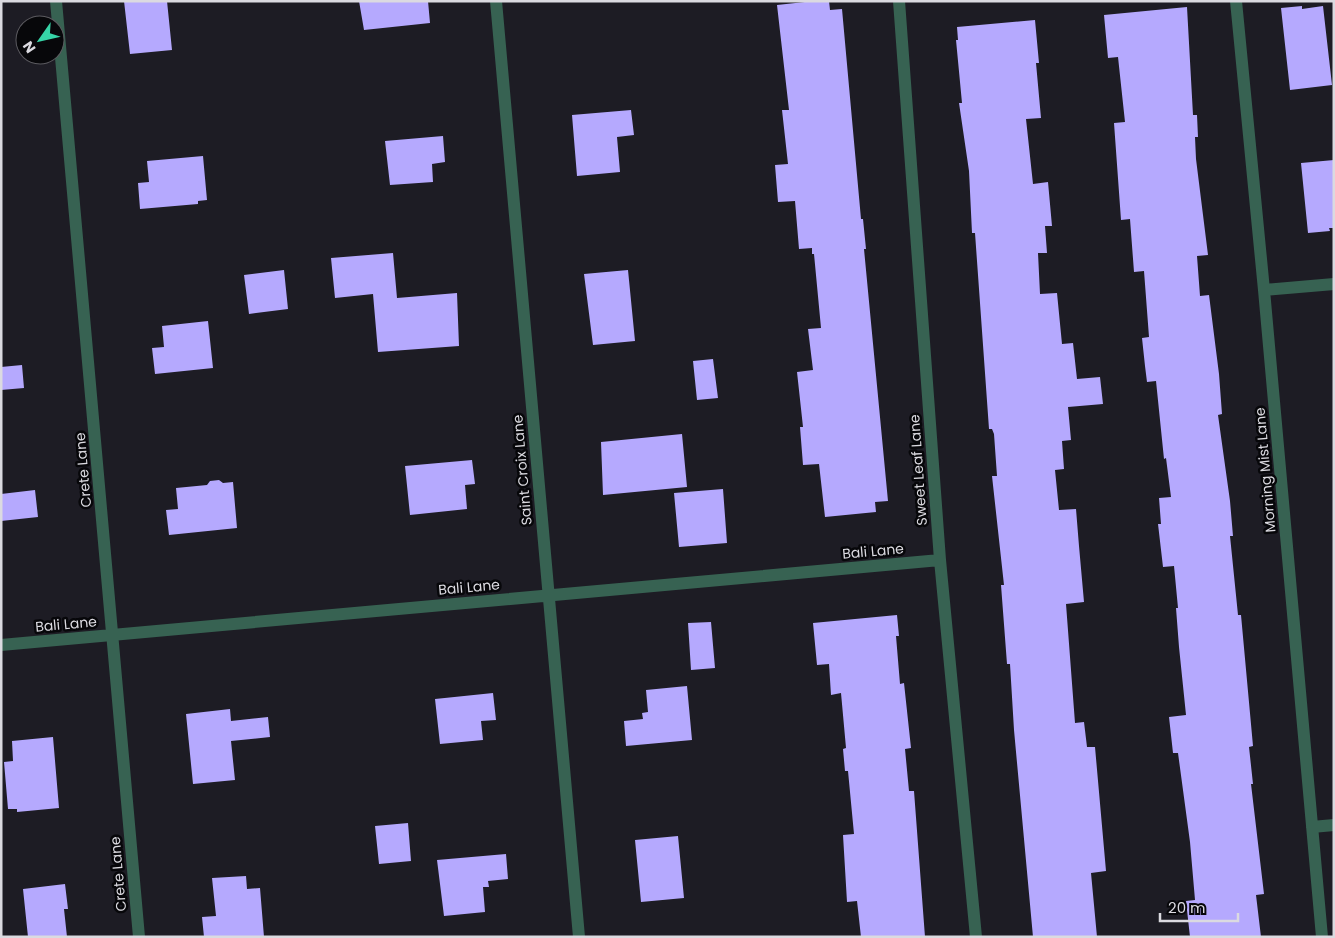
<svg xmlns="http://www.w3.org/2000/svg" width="1335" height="938" font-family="Poppins,sans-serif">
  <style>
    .building { fill: #b5a9fe }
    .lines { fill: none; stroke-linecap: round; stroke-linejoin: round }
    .street { stroke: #376252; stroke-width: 12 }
    .labels { text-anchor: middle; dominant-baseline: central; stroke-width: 5; stroke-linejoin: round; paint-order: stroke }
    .street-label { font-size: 14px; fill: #dbdae0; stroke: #07070a }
  </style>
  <rect width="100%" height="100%" fill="#1d1c24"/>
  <!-- building -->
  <path class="building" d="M 124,1 L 167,1 L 172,50 L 130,54 Z
    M 359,1 L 428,1 L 430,23 L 364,30 Z
    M 814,1 L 829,1 L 830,10 L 842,9 L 861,219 L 863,219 L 866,249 L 864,249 L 888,501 L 875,502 L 876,512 L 825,517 L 819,464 L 803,465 L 800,427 L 803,427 L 797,372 L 813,370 L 808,329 L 821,328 L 814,254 L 812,254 L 812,248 L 799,249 L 795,201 L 778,202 L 775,165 L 788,164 L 782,110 L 789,110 L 777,5 Z
    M 1302,6 L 1302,9 L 1323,6 L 1332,85 L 1290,90 L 1281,8 Z
    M 1187,7 L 1193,115 L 1197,115 L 1198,137 L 1195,137 L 1196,159 L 1208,255 L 1197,256 L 1200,296 L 1209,295 L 1219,374 L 1222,414 L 1218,415 L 1230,501 L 1233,536 L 1230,536 L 1238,615 L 1241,615 L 1253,746 L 1249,747 L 1253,784 L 1251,784 L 1264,894 L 1256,895 L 1261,937 L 1190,937 L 1186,901 L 1195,900 L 1190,842 L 1178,753 L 1173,753 L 1169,717 L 1186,715 L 1179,647 L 1176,608 L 1178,608 L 1174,566 L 1163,567 L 1158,524 L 1161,524 L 1159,498 L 1171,497 L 1166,458 L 1164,459 L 1156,381 L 1147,382 L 1145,366 L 1142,338 L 1149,337 L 1144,271 L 1134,272 L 1130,219 L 1121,220 L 1114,123 L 1125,122 L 1118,57 L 1108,58 L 1104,15 Z
    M 1035,20 L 1039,63 L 1036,63 L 1041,118 L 1026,119 L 1033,184 L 1048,182 L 1052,226 L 1045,226 L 1047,253 L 1038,253 L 1040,294 L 1057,293 L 1062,344 L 1073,343 L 1077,379 L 1100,377 L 1103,404 L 1068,407 L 1071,440 L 1062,441 L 1064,469 L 1055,470 L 1059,510 L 1076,509 L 1079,546 L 1084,602 L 1066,604 L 1075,723 L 1084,722 L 1087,747 L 1095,747 L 1106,871 L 1091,873 L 1097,937 L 1033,937 L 1014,730 L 1010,664 L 1007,664 L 1001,585 L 1004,585 L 992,476 L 997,476 L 994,434 L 992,429 L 989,429 L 975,233 L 972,233 L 969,171 L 959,103 L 962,103 L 956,40 L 958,40 L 957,27 Z
    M 631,110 L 634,135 L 617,137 L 620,172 L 577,176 L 572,115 Z
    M 443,136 L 445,162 L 432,164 L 433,182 L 390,185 L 385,141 Z
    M 203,156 L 207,200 L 198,201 L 198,204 L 140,209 L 138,183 L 149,182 L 147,161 Z
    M 1334,160 L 1334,228 L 1329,228 L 1330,231 L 1308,233 L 1301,163 Z
    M 393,253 L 397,298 L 457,293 L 459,346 L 378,352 L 373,294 L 335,298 L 331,258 Z
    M 284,270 L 288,309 L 249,314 L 244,275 Z
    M 628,270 L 635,341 L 593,345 L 584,274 Z
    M 208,321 L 213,368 L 155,374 L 152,348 L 164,347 L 162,326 Z
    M 713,359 L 718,398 L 697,400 L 693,361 Z
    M 22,365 L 24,388 L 1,390 L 1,367 Z
    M 682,434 L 687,487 L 603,495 L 601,442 Z
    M 472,460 L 475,484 L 465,485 L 467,509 L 410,515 L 405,466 Z
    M 219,480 L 223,483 L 233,482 L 237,528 L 169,535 L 166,510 L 178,509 L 176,488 L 207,485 L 210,481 Z
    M 723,489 L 727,543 L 679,547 L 674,493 Z
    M 35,490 L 38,517 L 1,521 L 1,494 Z
    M 897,615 L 899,636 L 896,636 L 900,684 L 904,683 L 911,748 L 905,749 L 909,791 L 914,791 L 925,937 L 861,937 L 857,901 L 847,902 L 843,835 L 854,834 L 848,771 L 845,771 L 843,749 L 846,748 L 841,693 L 831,695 L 829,664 L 817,665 L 813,623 Z
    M 711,622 L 715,668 L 691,670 L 688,623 Z
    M 687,686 L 692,740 L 626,746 L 624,721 L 643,719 L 642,713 L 648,712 L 646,690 Z
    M 493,693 L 496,720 L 481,721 L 483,740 L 440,744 L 435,699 Z
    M 230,709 L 231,721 L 268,717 L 270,737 L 231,741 L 235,780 L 193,784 L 186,714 Z
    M 53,737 L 59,808 L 17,812 L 17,809 L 8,809 L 4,762 L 13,761 L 12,741 Z
    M 408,823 L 411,861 L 379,864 L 375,826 Z
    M 678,836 L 684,898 L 641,902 L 635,840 Z
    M 506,854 L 508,879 L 488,881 L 489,887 L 483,887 L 485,912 L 444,916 L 437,860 Z
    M 246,876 L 247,889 L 260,888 L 264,937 L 204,937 L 202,917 L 216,916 L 212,878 Z
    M 65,884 L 68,909 L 64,909 L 67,937 L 28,937 L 23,889 Z"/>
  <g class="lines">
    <!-- street -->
    <path class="street" d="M 56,1 L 139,937
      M 496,1 L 579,937
      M 899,1 L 940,560 L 976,937
      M 1236,1 L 1264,290 L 1322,937
      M 1264,290 L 1334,284
      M 1,645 L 940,560
      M 1312,827 L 1334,825"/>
  </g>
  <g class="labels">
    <!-- street labels -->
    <g class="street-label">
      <text transform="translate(83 470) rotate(-95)">Crete Lane</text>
      <text transform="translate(522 470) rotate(-95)">Saint Croix Lane</text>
      <text transform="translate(918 470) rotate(-94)">Sweet Leaf Lane</text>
      <text transform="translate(1265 470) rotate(-95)">Morning Mist Lane</text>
      <text transform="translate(873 551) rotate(-5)">Bali Lane</text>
      <text transform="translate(469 587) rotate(-5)">Bali Lane</text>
      <text transform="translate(66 624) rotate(-5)">Bali Lane</text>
      <text transform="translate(118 874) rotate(-95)">Crete Lane</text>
    </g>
  </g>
  <!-- border -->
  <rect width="1335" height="938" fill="none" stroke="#dbdae0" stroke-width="5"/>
  <!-- north arrow -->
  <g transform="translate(40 40) rotate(236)"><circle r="24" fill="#07070a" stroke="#5c5b60"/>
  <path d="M0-4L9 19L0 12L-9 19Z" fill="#36d4a7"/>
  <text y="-8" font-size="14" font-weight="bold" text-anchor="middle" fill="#dbdae0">N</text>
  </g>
  <!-- scale -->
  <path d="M1160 913v8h78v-8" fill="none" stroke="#dbdae0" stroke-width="2.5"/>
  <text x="1168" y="913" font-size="15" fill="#dbdae0" stroke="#07070a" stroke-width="4" paint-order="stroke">20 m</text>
</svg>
